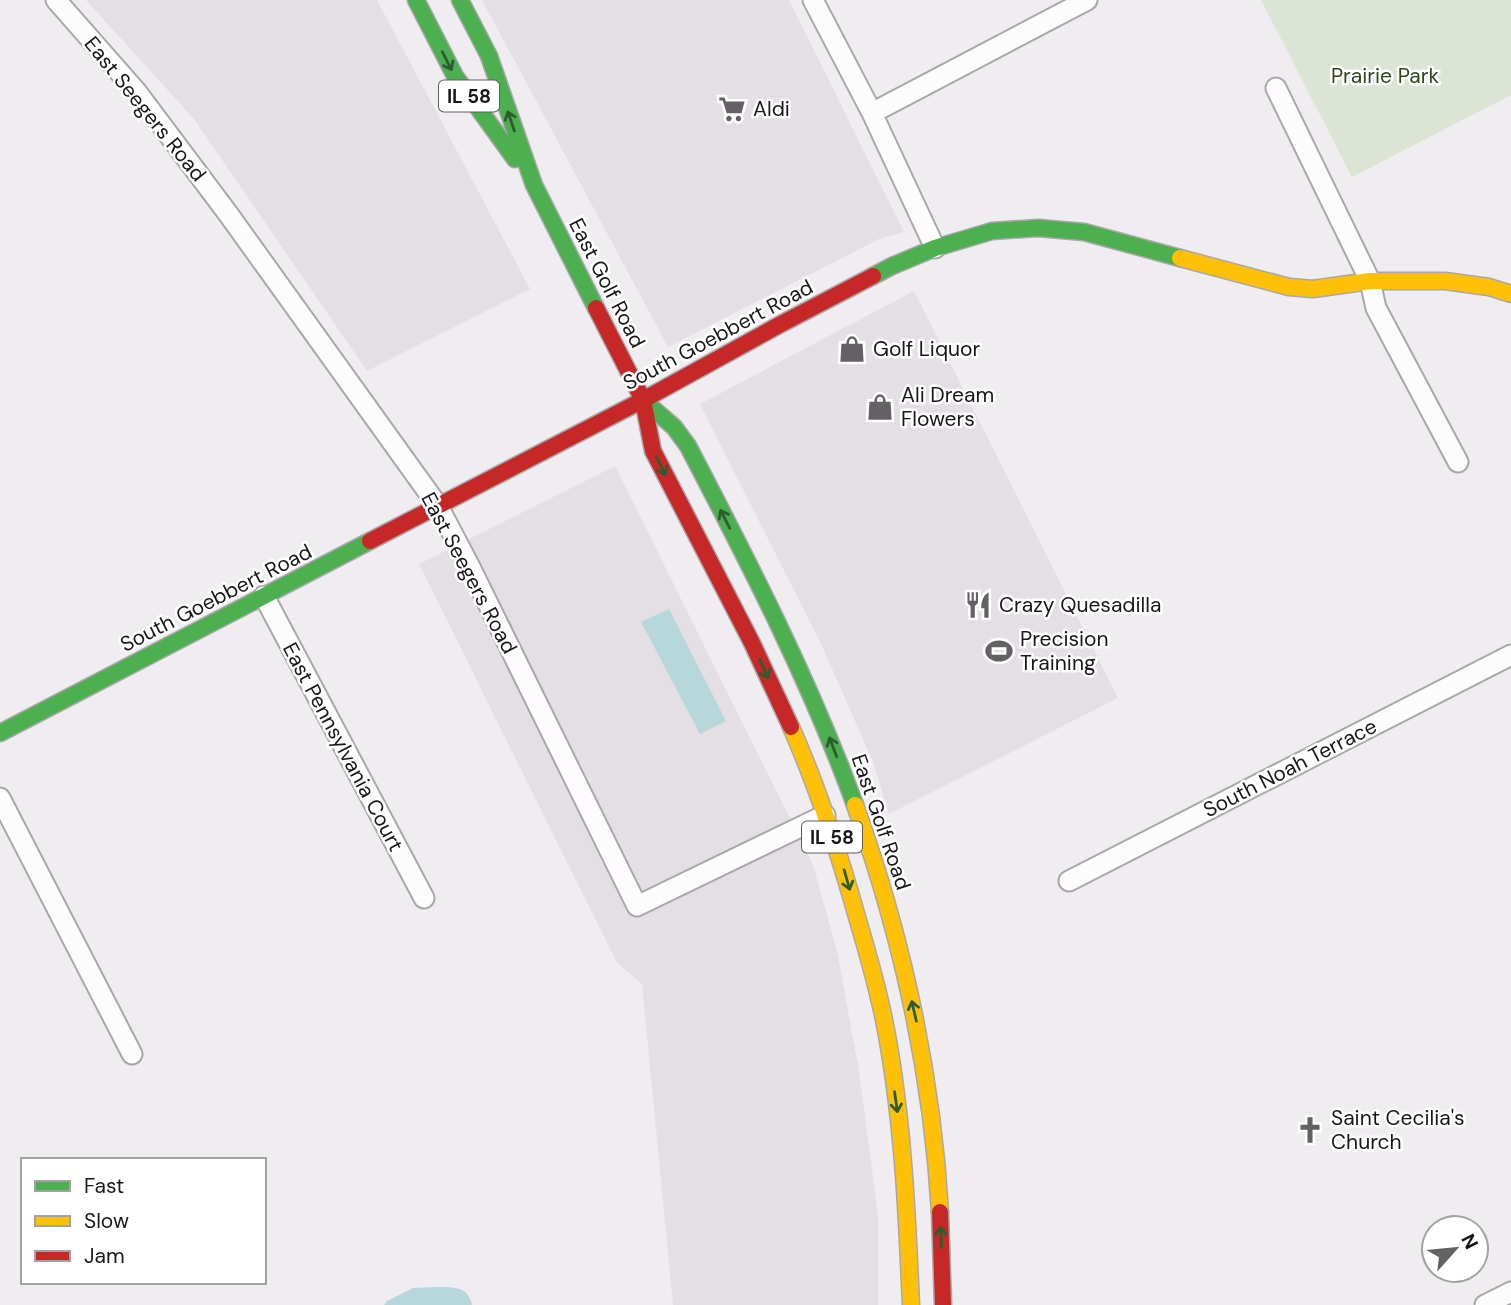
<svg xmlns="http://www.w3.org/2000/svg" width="1511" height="1305" font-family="'DM Sans',sans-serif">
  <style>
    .built { fill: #e4dee5 }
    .green { fill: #dce4d6 }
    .water { fill: #b8d7db }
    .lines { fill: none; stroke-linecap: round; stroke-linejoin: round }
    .street-casing { stroke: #a9a7aa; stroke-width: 23 }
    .fast-casing { stroke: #a9a7aa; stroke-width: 19 }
    .slow-casing { stroke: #a9a7aa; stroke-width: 19 }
    .jam-casing { stroke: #a9a7aa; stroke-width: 19 }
    .street { stroke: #fdfcfd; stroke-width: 19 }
    .fast { stroke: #4caf50; stroke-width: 16 }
    .slow { stroke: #ffc107; stroke-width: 16 }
    .jam { stroke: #c62828; stroke-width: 16 }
    .oneway { stroke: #2f5b31 }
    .labels { text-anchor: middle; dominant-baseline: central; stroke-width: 5; stroke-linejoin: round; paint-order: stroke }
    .shield { fill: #fff; stroke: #5d5c5d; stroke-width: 2 }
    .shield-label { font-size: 19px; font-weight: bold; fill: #181618 }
    .park-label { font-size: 21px; fill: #2d471a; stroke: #fff }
    .street-label { font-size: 21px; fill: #181618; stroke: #fff }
    .poi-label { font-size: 21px; fill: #181618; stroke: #fff; text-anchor: start }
  </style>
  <rect width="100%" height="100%" fill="#f0edf1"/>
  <!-- built -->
  <path class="built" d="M 86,0 L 377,0 L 530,289 L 367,371 L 194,119 Z
    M 482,0 L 789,0 L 904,232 L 879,239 L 668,347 Z
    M 914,291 L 1118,698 L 889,814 L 873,762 L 822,646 L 700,404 Z
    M 615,466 L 813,865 L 837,951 L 859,1071 L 878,1216 L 878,1305 L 673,1305 L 642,984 L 617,963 L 419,564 Z"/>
  <!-- green -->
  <path class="green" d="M 1261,0 L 1511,0 L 1511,95 L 1352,177 Z"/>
  <!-- water -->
  <path class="water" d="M 669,609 L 726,721 L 700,734 L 641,622 Z
    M 413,1288 C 426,1288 451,1285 462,1290 C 468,1293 471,1299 472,1305 L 384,1305 L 387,1301 Z"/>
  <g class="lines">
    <defs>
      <path id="street" d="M 56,0 L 136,91 L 229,215 L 438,506 L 470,567 L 637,906 L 825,815
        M 813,0 L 872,113 L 935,248
        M 1276,88 L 1370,281 L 1376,308 L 1458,462
        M 872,113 L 1087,0
        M 264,596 L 424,898
        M 0,798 L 132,1054
        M 1069,881 L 1511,655
        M 1485,1305 L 1511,1292"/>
      <path id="fast" d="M 416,0 L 455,76 L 515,159
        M 460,0 L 489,56 L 534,185 L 596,308
        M 873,276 L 892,266 L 935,248 L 992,231 L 1038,228 L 1084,232 L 1180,258
        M 643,400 L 674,427 L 688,446 C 749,563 810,681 855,805
        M 0,733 L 370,541"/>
      <path id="slow" d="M 1180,258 L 1289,287 L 1313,289 L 1370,281 L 1445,281 L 1489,287 L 1511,294
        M 791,727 C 818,788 839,853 857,917 C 868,954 879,992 886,1030 C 903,1121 907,1213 911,1305
        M 855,805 C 902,937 932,1073 940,1212"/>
      <path id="jam" d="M 596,308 L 643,400 L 653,451 L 752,643 L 791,727
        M 370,541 L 643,400 L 781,324 L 873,276
        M 940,1212 L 943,1305"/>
    </defs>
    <!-- street casing -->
    <use href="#street" class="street-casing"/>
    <!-- fast casing -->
    <use href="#fast" class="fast-casing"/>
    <!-- slow casing -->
    <use href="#slow" class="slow-casing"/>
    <!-- jam casing -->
    <use href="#jam" class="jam-casing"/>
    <!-- street -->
    <use href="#street" class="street"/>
    <!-- fast -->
    <use href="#fast" class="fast"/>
    <!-- slow -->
    <use href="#slow" class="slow"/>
    <!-- jam -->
    <use href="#jam" class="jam"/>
  </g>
  <!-- one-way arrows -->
  <defs><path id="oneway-shaft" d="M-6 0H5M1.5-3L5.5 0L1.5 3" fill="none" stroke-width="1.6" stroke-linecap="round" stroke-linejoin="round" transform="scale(1.75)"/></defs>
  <g class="oneway">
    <use href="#oneway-shaft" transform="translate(447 61) rotate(63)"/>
    <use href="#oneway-shaft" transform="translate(511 121) rotate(-109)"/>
    <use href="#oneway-shaft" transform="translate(661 466) rotate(63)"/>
    <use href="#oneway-shaft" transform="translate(725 519) rotate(-117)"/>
    <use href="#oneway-shaft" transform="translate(764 669) rotate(66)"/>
    <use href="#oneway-shaft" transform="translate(833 747) rotate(-111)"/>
    <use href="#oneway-shaft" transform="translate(847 880) rotate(74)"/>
    <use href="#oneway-shaft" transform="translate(914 1011) rotate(-103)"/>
    <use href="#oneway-shaft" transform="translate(896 1102) rotate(82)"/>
    <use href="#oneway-shaft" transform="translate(941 1237) rotate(-92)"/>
  </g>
  <!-- icons -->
  <defs>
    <symbol id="supermarket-bare" viewBox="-9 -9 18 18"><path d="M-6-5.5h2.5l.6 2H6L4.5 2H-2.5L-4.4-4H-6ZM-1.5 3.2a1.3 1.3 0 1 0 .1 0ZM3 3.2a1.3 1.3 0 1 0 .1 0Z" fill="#646164" stroke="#fff" stroke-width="2.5" paint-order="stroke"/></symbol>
    <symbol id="shop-bare" viewBox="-9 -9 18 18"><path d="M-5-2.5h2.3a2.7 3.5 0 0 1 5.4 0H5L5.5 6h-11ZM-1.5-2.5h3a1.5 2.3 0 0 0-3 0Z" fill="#646164" stroke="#fff" stroke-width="2.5" paint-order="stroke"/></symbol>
    <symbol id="restaurant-bare" viewBox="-9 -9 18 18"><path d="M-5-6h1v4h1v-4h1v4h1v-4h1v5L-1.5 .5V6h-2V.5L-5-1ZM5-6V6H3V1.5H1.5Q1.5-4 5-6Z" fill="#646164" stroke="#fff" stroke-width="2.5" paint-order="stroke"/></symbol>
    <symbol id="stadium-bare" viewBox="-9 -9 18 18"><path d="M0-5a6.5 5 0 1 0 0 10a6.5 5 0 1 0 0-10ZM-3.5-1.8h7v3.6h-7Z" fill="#646164" stroke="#fff" stroke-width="2.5" paint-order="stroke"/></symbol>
    <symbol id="church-bare" viewBox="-9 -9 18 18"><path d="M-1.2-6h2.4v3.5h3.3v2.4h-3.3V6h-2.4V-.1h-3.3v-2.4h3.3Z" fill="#646164" stroke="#fff" stroke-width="2.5" paint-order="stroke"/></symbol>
  </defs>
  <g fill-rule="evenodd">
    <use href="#supermarket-bare" x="713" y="90" width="38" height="38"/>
    <use href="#shop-bare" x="833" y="330" width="38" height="38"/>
    <use href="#shop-bare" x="861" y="388" width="38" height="38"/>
    <use href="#restaurant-bare" x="959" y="586" width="38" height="38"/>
    <use href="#stadium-bare" x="980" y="632" width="38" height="38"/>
    <use href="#church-bare" x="1291" y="1111" width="38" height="38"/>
  </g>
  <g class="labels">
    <!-- shield labels -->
    <g class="shield">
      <rect x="439" y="80.5" width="60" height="31" rx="5"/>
      <rect x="802" y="821.5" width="60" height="31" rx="5"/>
    </g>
    <g class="shield-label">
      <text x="469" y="96">IL 58</text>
      <text x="832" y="837">IL 58</text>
    </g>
    <!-- park labels -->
    <g class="park-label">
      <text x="1385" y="76">Prairie Park</text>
    </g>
    <!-- street labels -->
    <g class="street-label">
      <text transform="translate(145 109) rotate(51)">East Seegers Road</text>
      <text transform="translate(607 283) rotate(63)">East Golf Road</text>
      <text transform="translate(718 335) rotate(-28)">South Goebbert Road</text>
      <text transform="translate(469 573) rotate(62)">East Seegers Road</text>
      <text transform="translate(216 598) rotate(-27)">South Goebbert Road</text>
      <text transform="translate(343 747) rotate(62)">East Pennsylvania Court</text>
      <text transform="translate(1290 768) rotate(-27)">South Noah Terrace</text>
      <text transform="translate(881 822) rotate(71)">East Golf Road</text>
    </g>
    <!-- poi labels -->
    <g class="poi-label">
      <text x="753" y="109">Aldi</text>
      <text x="873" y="349">Golf Liquor</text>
      <text x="901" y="395">Ali Dream<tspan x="901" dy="24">Flowers</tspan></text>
      <text x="999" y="605">Crazy Quesadilla</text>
      <text x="1020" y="639">Precision<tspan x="1020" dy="24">Training</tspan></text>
      <text x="1331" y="1118">Saint Cecilia's<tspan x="1331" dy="24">Church</tspan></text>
    </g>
  </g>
  <!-- legend -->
  <rect x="21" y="1158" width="245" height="126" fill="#ffffff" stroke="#a3a2a3" stroke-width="2"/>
  <rect x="35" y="1181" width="35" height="10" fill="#4caf50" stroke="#a3a2a3" stroke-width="2"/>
  <text x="84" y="1193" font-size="21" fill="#181618">Fast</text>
  <rect x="35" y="1216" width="35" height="10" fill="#ffc107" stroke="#a3a2a3" stroke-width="2"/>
  <text x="84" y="1228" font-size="21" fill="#181618">Slow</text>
  <rect x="35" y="1251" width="35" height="10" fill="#c62828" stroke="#a3a2a3" stroke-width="2"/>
  <text x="84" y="1263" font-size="21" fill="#181618">Jam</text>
  <!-- north arrow -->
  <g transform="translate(1455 1249) rotate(63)"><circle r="33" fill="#ffffff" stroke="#a3a2a3" stroke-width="2"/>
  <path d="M0-5L12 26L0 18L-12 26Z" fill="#646164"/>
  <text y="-10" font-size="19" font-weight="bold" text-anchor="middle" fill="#181618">N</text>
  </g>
</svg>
